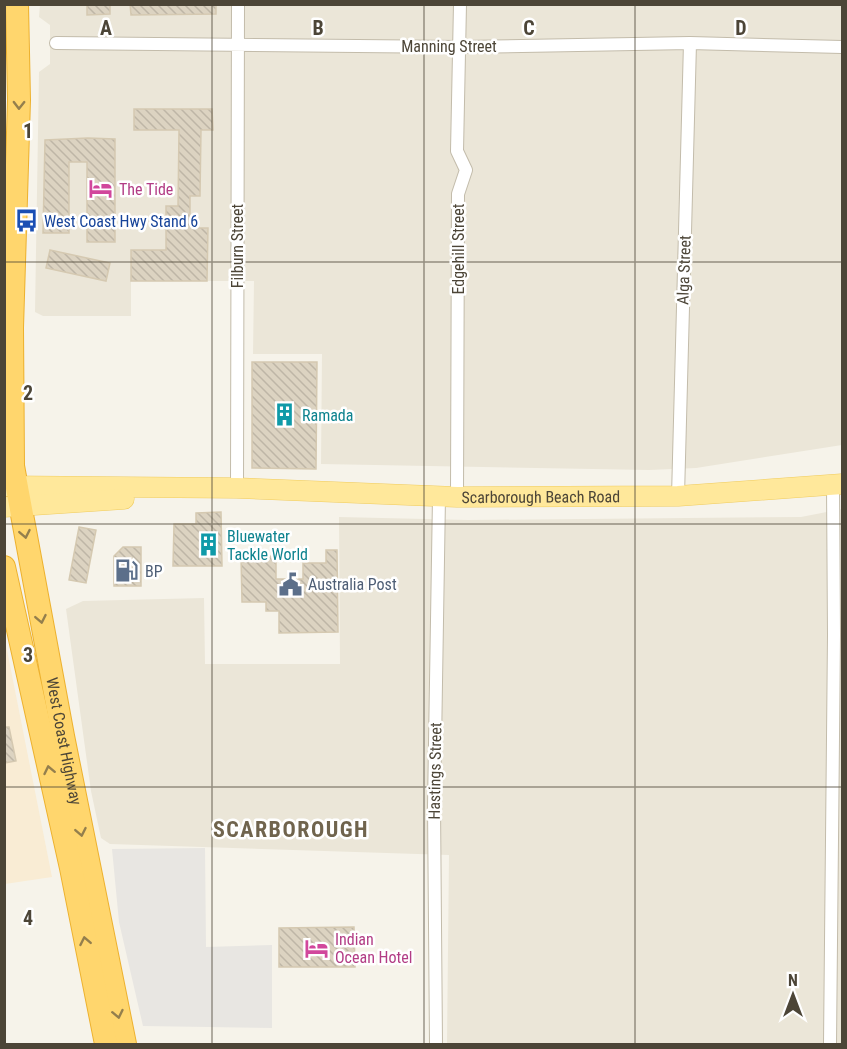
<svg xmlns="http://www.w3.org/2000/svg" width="847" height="1049" font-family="'Roboto Condensed',sans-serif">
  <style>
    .residential { fill: #ebe6d8 }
    .commercial { fill: #f9ecd4 }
    .parking { fill: #e8e6e2 }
    .building { fill: url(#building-back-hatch); stroke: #d5c9b1; stroke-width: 1.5 }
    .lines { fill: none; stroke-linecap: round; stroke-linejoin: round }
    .street-casing { stroke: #c3bcab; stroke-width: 14 }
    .primary-casing { stroke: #f0cc5f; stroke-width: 21 }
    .highway-casing { stroke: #edb12e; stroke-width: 24 }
    .street { stroke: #fff; stroke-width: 12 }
    .primary { stroke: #ffe89b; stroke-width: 20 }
    .highway { stroke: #ffd66d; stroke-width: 22 }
    .oneway { stroke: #947f4d }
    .grid { fill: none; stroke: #4c4537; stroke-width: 1.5; stroke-opacity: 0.55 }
    .labels { text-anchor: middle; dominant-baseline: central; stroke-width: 5; stroke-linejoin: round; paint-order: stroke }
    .street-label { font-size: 16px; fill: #4c4537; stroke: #fff }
    .hotel-label { font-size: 16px; fill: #b23c85; stroke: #fff; text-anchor: start }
    .transit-label { font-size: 16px; fill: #164399; stroke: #fff; text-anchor: start }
    .culture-label { font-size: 16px; fill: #0d838f; stroke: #fff; text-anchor: start }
    .service-label { font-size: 16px; fill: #4e5e75; stroke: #fff; text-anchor: start }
    .district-label { font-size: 22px; font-weight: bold; letter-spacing: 1.5px; fill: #70644d; stroke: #fff }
    .grid-label { font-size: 20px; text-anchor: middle; font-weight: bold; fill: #4c4537; stroke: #fff; stroke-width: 5; stroke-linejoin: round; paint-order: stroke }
  </style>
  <defs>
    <pattern id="building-back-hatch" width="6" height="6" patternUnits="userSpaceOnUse" patternTransform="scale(1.5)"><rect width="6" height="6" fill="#dcd3c1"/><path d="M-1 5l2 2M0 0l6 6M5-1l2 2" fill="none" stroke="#beb6a6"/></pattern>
  </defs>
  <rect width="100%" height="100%" fill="#f6f3ea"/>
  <!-- residential -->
  <path class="residential" d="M 40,5 L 842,5 L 842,445 L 696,468 L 649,470 L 321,464 L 322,354 L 253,354 L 254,281 L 131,281 L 131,316 L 43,316 L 35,312 L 39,72 L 50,64 L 50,25 L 39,17 Z
    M 842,509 L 842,1044 L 447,1044 L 449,855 L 110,844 L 101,838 L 91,791 L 66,609 L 83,601 L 204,598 L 205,664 L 340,664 L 339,517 L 468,520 L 801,517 Z"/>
  <!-- commercial -->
  <path class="commercial" d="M 4,635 L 52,877 L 5,884 L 4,884 Z"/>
  <!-- parking -->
  <path class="parking" d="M 205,848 L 206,947 L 272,945 L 272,1028 L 143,1026 L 119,922 L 112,849 Z"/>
  <!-- building -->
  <path class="building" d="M 87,4 L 110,4 L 110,14 L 87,15 Z
    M 130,4 L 216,4 L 216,14 L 131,15 Z
    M 134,109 L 212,109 L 213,130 L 201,130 L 200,196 L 190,196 L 190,223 L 196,223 L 196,228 L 208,228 L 207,281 L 131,281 L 131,250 L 166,250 L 166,206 L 178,206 L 179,130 L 134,130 Z
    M 88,138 L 115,139 L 115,242 L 87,242 L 87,162 L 69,162 L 69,233 L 43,233 L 45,140 Z
    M 50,250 L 110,263 L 106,281 L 46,268 Z
    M 252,362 L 317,362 L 316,469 L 252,468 Z
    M 221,512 L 222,566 L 173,566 L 174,524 L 196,524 L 196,513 Z
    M 79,527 L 96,530 L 86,583 L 69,580 Z
    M 123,547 L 141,547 L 141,586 L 114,586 L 114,556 Z
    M 326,550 L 337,550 L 338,632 L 279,633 L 279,611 L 266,611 L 266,602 L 242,602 L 241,557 L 276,556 L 276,579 L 303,579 L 303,563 L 326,563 Z
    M 4,727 L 9,727 L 16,761 L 4,763 Z
    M 354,927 L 355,967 L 279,967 L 279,928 Z"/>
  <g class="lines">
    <defs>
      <path id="street" d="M 56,43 L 460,47 L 690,43 L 842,47
        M 237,488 L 238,4
        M 678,496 L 690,43
        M 457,497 L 458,194 L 466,170 L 457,151 L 460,4
        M 436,1044 L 434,806 L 439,497
        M 830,1044 L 834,635 L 833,485"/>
      <g id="primary">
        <path id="s1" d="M 4,486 L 237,488 L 457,497 L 678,496 L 842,484"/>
        <path d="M 4,507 L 124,499"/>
      </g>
      <g id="highway">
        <path id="s2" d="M 17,4 L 19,100 L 12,328 L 13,466 L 63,736 L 125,1044"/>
        <path d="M 4,567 L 71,868 L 106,1044"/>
      </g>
    </defs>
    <!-- street casing -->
    <use href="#street" class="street-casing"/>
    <!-- primary casing -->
    <use href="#primary" class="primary-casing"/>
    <!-- highway casing -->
    <use href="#highway" class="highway-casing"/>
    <!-- street -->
    <use href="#street" class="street"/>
    <!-- primary -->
    <use href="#primary" class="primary"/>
    <!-- highway -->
    <use href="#highway" class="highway"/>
  </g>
  <!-- one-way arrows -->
  <defs><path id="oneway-chevron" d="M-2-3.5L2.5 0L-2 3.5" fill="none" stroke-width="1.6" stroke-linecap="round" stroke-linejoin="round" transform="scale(1.5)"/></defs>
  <g class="oneway">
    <use href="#oneway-chevron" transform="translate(19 105) rotate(91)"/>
    <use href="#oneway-chevron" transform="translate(25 534) rotate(79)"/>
    <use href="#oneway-chevron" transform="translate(41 619) rotate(79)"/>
    <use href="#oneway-chevron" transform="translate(49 770) rotate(-102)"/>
    <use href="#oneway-chevron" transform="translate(81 832) rotate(79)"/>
    <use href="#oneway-chevron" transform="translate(85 941) rotate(-101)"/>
    <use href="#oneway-chevron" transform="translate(118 1014) rotate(78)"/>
  </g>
  <!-- grid -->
  <path class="grid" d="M 212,4 L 212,1044M 424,4 L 424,1044M 635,4 L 635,1044M 4,262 L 842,262M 4,524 L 842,524M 4,787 L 842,787"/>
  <!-- icons -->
  <defs>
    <symbol id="hotel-bare" viewBox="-9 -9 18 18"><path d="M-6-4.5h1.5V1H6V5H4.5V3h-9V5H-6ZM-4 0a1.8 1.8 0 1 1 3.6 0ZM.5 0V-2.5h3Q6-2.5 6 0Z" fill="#d1479c" stroke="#fff" stroke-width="2.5" paint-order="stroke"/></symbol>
    <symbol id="bus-bare" viewBox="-9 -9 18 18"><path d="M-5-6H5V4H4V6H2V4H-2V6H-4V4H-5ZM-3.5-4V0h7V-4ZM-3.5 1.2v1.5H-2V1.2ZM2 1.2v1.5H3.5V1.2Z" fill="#1a4fb4" stroke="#fff" stroke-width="2.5" paint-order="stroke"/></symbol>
    <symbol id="building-bare" viewBox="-9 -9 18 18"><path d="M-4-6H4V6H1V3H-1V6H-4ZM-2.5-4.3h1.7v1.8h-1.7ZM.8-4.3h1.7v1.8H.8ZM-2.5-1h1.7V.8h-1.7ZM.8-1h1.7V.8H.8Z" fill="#0f9aa8" stroke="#fff" stroke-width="2.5" paint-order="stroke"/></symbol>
    <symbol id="fuel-bare" viewBox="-9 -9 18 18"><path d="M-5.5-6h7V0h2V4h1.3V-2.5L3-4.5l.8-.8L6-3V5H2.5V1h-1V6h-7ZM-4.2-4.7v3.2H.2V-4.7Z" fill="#5c6f8a" stroke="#fff" stroke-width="2.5" paint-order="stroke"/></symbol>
    <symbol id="civic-bare" viewBox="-9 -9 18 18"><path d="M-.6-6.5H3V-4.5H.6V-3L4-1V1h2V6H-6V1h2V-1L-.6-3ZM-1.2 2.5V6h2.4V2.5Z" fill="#5c6f8a" stroke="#fff" stroke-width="2.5" paint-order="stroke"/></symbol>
  </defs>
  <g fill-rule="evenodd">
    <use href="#hotel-bare" x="84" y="172" width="33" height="33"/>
    <use href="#bus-bare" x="10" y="204" width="33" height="33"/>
    <use href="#building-bare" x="268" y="398" width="33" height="33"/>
    <use href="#building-bare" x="192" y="528" width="33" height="33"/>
    <use href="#fuel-bare" x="110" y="554" width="33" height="33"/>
    <use href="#civic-bare" x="274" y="568" width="33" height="33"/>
    <use href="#hotel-bare" x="300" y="932" width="33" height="33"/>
  </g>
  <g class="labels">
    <!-- street labels -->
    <g class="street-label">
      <text x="449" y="46">Manning Street</text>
      <text transform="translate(237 246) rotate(-90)">Filburn Street</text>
      <text transform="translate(458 249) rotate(-90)">Edgehill Street</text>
      <text transform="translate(684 270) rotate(-88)">Alga Street</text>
      <text stroke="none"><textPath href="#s1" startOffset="537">Scarborough Beach Road</textPath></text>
      <text stroke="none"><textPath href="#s2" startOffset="742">West Coast Highway</textPath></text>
      <text transform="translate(435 771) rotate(-89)">Hastings Street</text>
    </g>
    <!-- hotel labels -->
    <g class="hotel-label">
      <text x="119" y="189">The Tide</text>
      <text x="335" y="939">Indian<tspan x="335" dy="18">Ocean Hotel</tspan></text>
    </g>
    <!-- transit labels -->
    <g class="transit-label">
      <text x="44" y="221">West Coast Hwy Stand 6</text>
    </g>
    <!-- culture labels -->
    <g class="culture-label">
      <text x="302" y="415">Ramada</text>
      <text x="227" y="536">Bluewater<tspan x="227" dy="18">Tackle World</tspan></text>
    </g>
    <!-- service labels -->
    <g class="service-label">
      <text x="145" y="571">BP</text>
      <text x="308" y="584">Australia Post</text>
    </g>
    <!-- district labels -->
    <g class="district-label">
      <text x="291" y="829">SCARBOROUGH</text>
    </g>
  </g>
  <g class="grid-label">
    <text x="106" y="35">A</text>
    <text x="318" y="35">B</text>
    <text x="529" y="35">C</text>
    <text x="741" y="35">D</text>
    <text x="28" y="138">1</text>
    <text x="28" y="400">2</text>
    <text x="28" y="662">3</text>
    <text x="28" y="925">4</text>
  </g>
  <!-- border -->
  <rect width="847" height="1049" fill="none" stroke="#4c4537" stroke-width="12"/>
  <!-- north arrow -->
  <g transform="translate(793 995)" stroke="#ffffff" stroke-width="4.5" paint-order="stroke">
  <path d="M0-4.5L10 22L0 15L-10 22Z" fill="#4c4537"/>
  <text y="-9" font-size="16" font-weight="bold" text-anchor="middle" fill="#4c4537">N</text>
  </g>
</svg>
